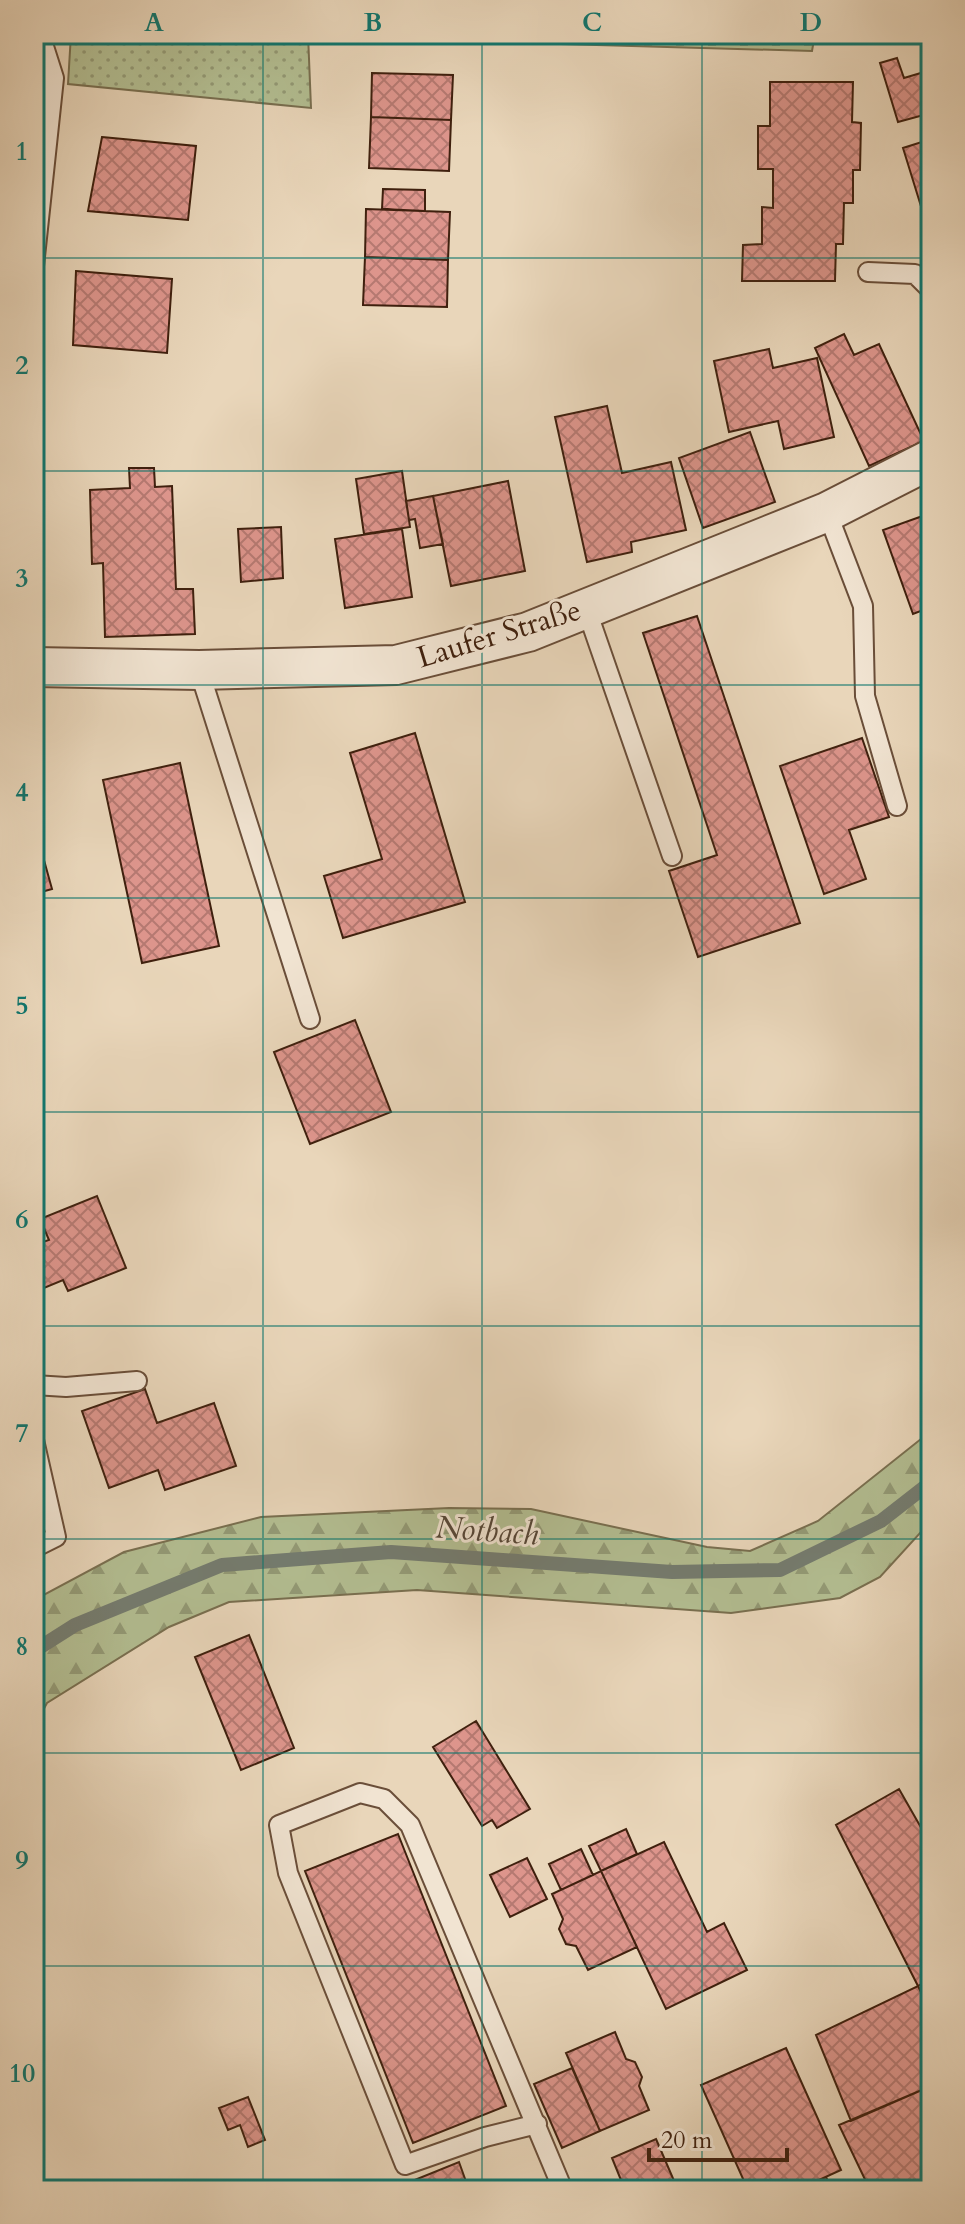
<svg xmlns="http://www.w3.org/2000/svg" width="965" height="2224" font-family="Cardo,serif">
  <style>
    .grass { fill: url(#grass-dots); stroke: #796f50; stroke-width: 2 }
    .forest { fill: url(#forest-firs); stroke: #796f50; stroke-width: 2 }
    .cemetery { fill: url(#cemetery-stones); stroke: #796f50; stroke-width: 2 }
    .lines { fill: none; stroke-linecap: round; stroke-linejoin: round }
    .stream { stroke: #747c70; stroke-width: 14 }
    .building { fill: url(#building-cross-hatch); stroke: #3f200e; stroke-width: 2 }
    .service-casing { stroke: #6a4e39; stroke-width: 22 }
    .minor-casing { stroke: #6a4e39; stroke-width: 42 }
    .service { stroke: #f1e4d2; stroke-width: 18 }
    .minor { stroke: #f1e4d2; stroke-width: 38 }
    .grid { fill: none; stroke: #0f766e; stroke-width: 2; stroke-opacity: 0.55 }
    .labels { text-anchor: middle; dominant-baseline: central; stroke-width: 6; stroke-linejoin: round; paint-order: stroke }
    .street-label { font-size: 30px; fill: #3f200e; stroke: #f1e4d2 }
    .water-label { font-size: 32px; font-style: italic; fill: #554637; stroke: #f1e4d2 }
    .neatline { fill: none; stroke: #0f766e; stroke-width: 3 }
    .grid-label { font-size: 26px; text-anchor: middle; font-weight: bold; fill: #0f766e }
  </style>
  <defs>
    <pattern id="grass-dots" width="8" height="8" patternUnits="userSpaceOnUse" patternTransform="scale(2)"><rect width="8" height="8" fill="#b3be92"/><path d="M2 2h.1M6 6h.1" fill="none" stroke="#939a76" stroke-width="1.8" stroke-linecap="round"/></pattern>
    <pattern id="forest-firs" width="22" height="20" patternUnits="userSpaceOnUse" patternTransform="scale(2)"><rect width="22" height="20" fill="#b3be92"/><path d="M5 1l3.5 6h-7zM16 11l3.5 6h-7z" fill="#939a76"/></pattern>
    <pattern id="cemetery-stones" width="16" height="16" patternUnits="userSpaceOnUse" patternTransform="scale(2)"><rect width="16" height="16" fill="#b3be92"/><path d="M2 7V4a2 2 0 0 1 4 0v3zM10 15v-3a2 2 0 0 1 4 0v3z" fill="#939a76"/></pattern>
    <pattern id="building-cross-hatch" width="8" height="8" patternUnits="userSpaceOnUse" patternTransform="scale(2)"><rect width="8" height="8" fill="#dd958c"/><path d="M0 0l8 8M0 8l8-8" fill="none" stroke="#b57971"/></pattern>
  </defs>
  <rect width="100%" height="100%" fill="#e9d6ba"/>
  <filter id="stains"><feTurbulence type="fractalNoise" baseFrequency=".0025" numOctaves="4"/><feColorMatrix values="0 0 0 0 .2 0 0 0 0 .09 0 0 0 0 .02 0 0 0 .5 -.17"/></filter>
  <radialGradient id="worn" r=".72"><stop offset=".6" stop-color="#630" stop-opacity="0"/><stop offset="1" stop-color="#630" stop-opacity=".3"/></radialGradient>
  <!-- grass -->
  <path class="grass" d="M 71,34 L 308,34 L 311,108 L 68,84 Z"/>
  <!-- forest -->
  <path class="forest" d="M 931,1431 L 931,1521 L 880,1577 L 840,1598 L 731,1613 L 417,1590 L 229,1602 L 169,1627 L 47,1703 L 34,1727 L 34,1600 L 124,1552 L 261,1517 L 449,1508 L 531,1509 L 707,1547 L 750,1551 L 818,1521 Z"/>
  <!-- cemetery -->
  <path class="cemetery" d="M 420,34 L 815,34 L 812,51 L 419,40 Z"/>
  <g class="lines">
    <!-- stream -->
    <path class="stream" d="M 34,1651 L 75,1625 L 222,1565 L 391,1552 L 672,1572 L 780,1570 L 881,1521 L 931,1482"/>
  </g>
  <!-- building -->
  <path class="building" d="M 897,58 L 904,78 L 924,72 L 931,96 L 931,113 L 898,122 L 880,63 Z
    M 372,73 L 453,75 L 451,120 L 371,117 Z
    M 770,82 L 853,82 L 852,122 L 861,123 L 860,170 L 853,170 L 853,203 L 844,203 L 843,244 L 836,244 L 835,281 L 742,281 L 743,245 L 762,244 L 762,207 L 773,208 L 773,169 L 758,169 L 758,126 L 770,126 Z
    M 371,117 L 451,120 L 449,171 L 369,168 Z
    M 102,137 L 196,146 L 188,220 L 88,211 Z
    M 931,139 L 931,228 L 928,229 L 903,148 Z
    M 383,189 L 425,190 L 425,211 L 382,209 Z
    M 366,209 L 450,212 L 448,260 L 365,257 Z
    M 365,257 L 448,260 L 447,307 L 363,305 Z
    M 76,271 L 172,279 L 167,353 L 73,345 Z
    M 844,334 L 854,355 L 879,344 L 924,441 L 869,466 L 815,348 Z
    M 769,349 L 773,368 L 817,358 L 834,437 L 784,449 L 778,421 L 729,432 L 714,361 Z
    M 607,406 L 622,473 L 671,462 L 686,530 L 631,542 L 632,552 L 587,562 L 555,417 Z
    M 750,432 L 775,502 L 703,528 L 679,458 Z
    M 129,468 L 154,468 L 155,487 L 172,486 L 176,589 L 193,589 L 195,634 L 105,637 L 103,563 L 92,564 L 90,490 L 130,488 Z
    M 402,471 L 410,527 L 364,534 L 356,479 Z
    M 508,481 L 525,571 L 451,586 L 433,496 Z
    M 433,496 L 443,544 L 420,548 L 415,519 L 409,520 L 406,501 Z
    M 931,513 L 931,607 L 913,614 L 883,530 Z
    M 281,527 L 283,578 L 241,582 L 238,529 Z
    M 402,529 L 412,597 L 345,608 L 335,539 Z
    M 697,616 L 800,923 L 698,957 L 669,871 L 717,855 L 643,633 Z
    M 415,733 L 465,902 L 343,938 L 324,876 L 382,859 L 350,753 Z
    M 862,738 L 889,817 L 849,830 L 866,879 L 824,894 L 780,766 Z
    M 180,763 L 219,946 L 142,963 L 103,780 Z
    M 34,824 L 52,889 L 34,894 Z
    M 355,1020 L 391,1112 L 310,1144 L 274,1052 Z
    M 97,1196 L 126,1268 L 68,1291 L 63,1280 L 44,1288 L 34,1263 L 34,1245 L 49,1240 L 40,1219 Z
    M 145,1389 L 157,1423 L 214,1403 L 236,1466 L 165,1490 L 158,1470 L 109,1488 L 82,1411 Z
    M 249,1635 L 294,1748 L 241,1770 L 195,1657 Z
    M 476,1721 L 530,1809 L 497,1828 L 492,1820 L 482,1826 L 433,1747 Z
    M 899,1789 L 931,1845 L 931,1978 L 918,1986 L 836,1825 Z
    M 626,1829 L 637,1854 L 601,1871 L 589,1846 Z
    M 398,1834 L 506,2106 L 413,2143 L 305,1871 Z
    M 664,1842 L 707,1932 L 724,1923 L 747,1970 L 666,2009 L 601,1871 Z
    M 581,1849 L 593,1875 L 561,1890 L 549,1864 Z
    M 527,1858 L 547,1899 L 510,1917 L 490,1875 Z
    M 601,1871 L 637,1947 L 588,1970 L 576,1946 L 566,1944 L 559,1929 L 563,1919 L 552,1894 Z
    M 931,1978 L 931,2012 L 918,1986 Z
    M 918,1986 L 931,2012 L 931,2086 L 851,2121 L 816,2035 Z
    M 615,2032 L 626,2059 L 635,2062 L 642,2077 L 639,2086 L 649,2110 L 600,2131 L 566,2053 Z
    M 786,2048 L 841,2170 L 797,2190 L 748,2190 L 701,2085 Z
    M 572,2068 L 600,2131 L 562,2148 L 534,2084 Z
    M 931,2086 L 931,2167 L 925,2170 L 928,2178 L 902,2190 L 870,2190 L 839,2125 Z
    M 248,2097 L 265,2140 L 248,2147 L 240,2125 L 228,2130 L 219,2108 Z
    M 34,2117 L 42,2140 L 34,2143 Z
    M 656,2139 L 678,2190 L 625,2190 L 612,2158 Z
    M 459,2162 L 469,2190 L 390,2190 Z
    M 826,2177 L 832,2190 L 797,2190 Z
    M 928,2178 L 931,2190 L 902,2190 Z
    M 338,2182 L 341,2190 L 317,2190 Z"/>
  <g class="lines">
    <defs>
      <path id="service" d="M 34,266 L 54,78 L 40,34
        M 868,272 L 915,274 L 931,290
        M 827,512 L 863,606 L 865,696 L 897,806
        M 586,608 L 672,856
        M 199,670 L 310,1019
        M 34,1385 L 66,1387 L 137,1381
        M 34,1440 L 56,1537 L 34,1548
        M 537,2124 L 485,2137 L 405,2165 L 288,1873 L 279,1825 L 360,1793 L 384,1799 L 410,1825 L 563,2190"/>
      <path id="minor" d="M 34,667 L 199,670 L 396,665 L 528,632 L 827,512 L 931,459"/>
    </defs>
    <!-- service casing -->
    <use href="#service" class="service-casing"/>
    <!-- minor casing -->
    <use href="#minor" class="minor-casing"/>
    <!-- service -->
    <use href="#service" class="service"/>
    <!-- minor -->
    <use href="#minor" class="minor"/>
  </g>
  <!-- grid -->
  <path class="grid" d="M 263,34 L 263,2190M 482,34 L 482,2190M 702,34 L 702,2190M 34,258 L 931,258M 34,471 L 931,471M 34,685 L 931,685M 34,898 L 931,898M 34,1112 L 931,1112M 34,1326 L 931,1326M 34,1539 L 931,1539M 34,1753 L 931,1753M 34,1966 L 931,1966"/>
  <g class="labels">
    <!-- street labels -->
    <g class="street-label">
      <text transform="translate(499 634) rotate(-17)">Laufer Straße</text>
    </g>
    <!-- water labels -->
    <g class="water-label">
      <text transform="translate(487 1531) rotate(4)">Notbach</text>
    </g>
  </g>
  <!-- margin -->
  <rect width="965" height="2224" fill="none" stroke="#e9d6ba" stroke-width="88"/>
  <!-- scale -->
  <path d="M649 2148v12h138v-12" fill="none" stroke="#3f200e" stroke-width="4"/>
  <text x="661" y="2148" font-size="24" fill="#3f200e" stroke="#f1e4d2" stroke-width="6" paint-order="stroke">20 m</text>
  <rect x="44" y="44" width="877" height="2136" class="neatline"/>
  <g class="grid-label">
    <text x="154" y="31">A</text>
    <text x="373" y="31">B</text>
    <text x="592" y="31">C</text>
    <text x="811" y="31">D</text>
    <text x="22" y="160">1</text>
    <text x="22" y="374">2</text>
    <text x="22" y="587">3</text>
    <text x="22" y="801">4</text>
    <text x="22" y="1014">5</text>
    <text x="22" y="1228">6</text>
    <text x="22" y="1442">7</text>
    <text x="22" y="1655">8</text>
    <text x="22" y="1869">9</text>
    <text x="22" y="2082">10</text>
  </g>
  <rect width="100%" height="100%" filter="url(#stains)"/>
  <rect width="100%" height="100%" fill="url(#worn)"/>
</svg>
